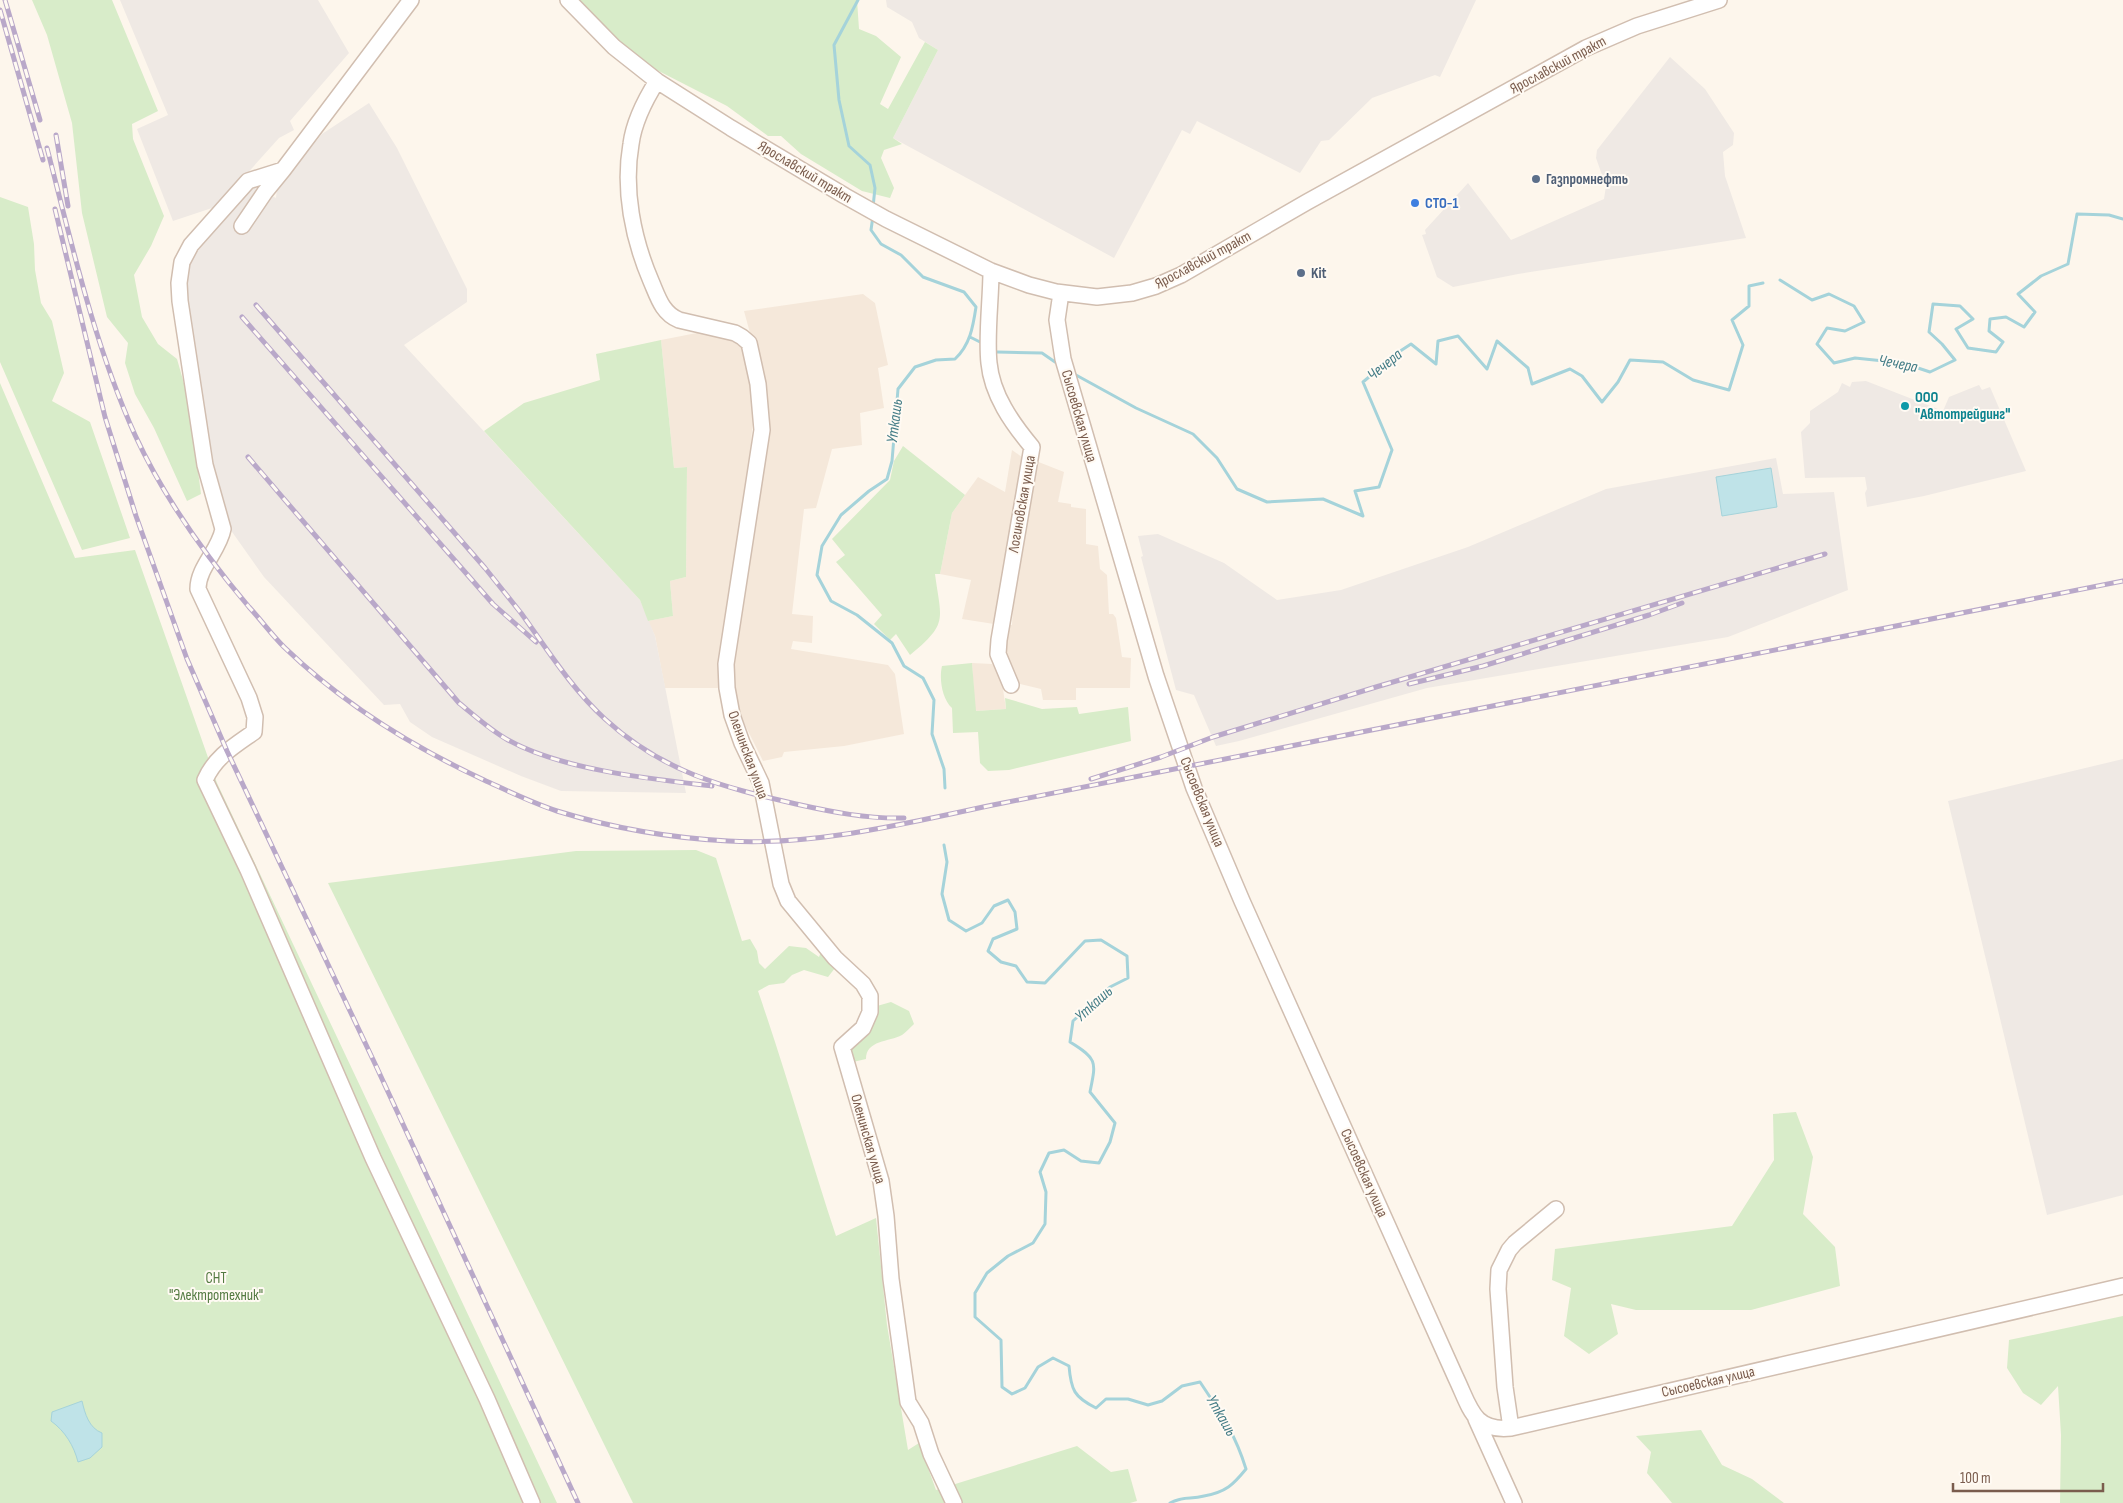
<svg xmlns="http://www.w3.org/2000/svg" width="2123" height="1503" font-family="'Sofia Sans Condensed',sans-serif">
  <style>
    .residential { fill: #f5e8da }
    .industrial { fill: #efe9e4 }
    .green { fill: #d8ecc9 }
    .water { fill: #bfe3e8; stroke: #a5d3da }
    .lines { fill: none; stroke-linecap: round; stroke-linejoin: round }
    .stream { stroke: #a5d3da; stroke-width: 3 }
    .minor-casing { stroke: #d1beb0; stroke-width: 18 }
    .minor { stroke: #fff; stroke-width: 15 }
    .rail-casing { stroke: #b9a8c9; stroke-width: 5 }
    .rail { stroke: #fffaf3; stroke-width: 3; stroke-dasharray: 9; stroke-linecap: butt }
    .service-dot { fill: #5c6f8a; stroke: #fffaf3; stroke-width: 2 }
    .shop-dot { fill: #3f7fe0; stroke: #fffaf3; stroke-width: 2 }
    .culture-dot { fill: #0f9aa8; stroke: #fffaf3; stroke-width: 2 }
    .labels { text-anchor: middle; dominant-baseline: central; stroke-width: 4; stroke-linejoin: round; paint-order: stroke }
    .street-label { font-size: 15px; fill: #7a5c4d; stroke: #fffaf3 }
    .service-label { font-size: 15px; font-weight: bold; fill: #4e5e75; stroke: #fffaf3; text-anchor: start }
    .shop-label { font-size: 15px; font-weight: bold; fill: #366cbe; stroke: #fffaf3; text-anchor: start }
    .culture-label { font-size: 15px; font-weight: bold; fill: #0d838f; stroke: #fffaf3; text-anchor: start }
    .park-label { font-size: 15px; fill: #537a41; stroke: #fffaf3 }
    .water-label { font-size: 16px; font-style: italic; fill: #437c86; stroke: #fffaf3 }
  </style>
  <rect width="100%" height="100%" fill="#fdf6ec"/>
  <!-- residential -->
  <path class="residential" d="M 863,294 L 875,303 L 888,365 L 878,368 L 884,408 L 860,413 L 862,445 L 832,449 L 816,508 L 804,509 L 792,614 L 813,616 L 812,643 L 793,641 L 791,649 L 888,665 L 895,674 L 904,734 L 844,746 L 784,752 L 782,757 L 763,761 L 744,723 L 738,719 L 732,685 L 745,583 L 769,433 L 770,419 L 765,388 L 744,311 Z
    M 707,331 L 741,341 L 751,386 L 753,416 L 749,472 L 721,688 L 665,688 L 655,636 L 648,621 L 673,616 L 670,581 L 686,577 L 687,467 L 674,468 L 661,340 Z
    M 1012,450 L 1026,460 L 994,624 L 962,619 L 971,580 L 940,574 L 952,513 L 978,477 L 1005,492 Z
    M 1036,461 L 1064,472 L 1058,502 L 1071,504 L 1071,507 L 1086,509 L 1086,544 L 1098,546 L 1100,569 L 1107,575 L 1109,614 L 1113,614 L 1116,618 L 1122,657 L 1131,658 L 1130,688 L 1076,688 L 1076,700 L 1043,700 L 1041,689 L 1016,683 L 1006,659 L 1005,625 L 1012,625 L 1014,586 Z
    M 972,663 L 992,664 L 1001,676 L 1006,709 L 975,711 Z"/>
  <!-- industrial -->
  <path class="industrial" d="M 120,0 L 318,0 L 349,53 L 290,121 L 294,130 L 279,138 L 218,206 L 173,221 L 137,129 L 168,115 Z
    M 886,0 L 1476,0 L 1440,77 L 1435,75 L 1372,98 L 1329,140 L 1321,141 L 1300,173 L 1197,121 L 1190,134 L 1182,130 L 1114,258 L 893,138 L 938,50 L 919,38 L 912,22 L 887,7 Z
    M 1670,57 L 1705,89 L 1734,133 L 1733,145 L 1723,152 L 1725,176 L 1746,238 L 1518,274 L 1453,287 L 1437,277 L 1422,235 L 1426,234 L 1425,230 L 1468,183 L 1511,240 L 1604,199 L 1606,186 L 1596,158 L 1597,150 Z
    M 369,103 L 397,148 L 467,289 L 467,302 L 404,345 L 640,600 L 655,636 L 686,793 L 561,791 L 521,776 L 432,737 L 410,722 L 400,704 L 384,705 L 264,577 L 225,522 L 209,464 L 184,294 L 188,264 L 244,191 L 256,188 L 276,198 L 277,189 L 322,134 Z
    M 1866,381 L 1943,411 L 1949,397 L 1979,385 L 1982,390 L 1990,387 L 2026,471 L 1924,496 L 1867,507 L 1865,493 L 1867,489 L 1865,477 L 1805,478 L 1801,432 L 1810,423 L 1810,411 L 1838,392 L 1842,383 L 1850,387 L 1852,382 Z
    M 1776,458 L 1783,494 L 1834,492 L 1848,590 L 1728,637 L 1427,688 L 1239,741 L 1216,746 L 1194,695 L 1176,690 L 1141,557 L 1143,556 L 1138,536 L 1158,534 L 1224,563 L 1277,600 L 1341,590 L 1468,547 L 1606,489 Z
    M 2123,759 L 2123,1195 L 2047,1215 L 1948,801 Z"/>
  <!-- green -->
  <path class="green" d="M 32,0 L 112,0 L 158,111 L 132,124 L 133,139 L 164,216 L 151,246 L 134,275 L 142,317 L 158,344 L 177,359 L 189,401 L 201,494 L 187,501 L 154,428 L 135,394 L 125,363 L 128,343 L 107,317 L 82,213 L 72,123 L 47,35 Z
    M 579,0 L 857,0 L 859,29 L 876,36 L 901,57 L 880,104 L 888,109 L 925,42 L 938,50 L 893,138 L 902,144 L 884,150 L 881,158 L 894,188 L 890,198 L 862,191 L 801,154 L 781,136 L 768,136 L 727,106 L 645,64 L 619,42 Z
    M 0,197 L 28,207 L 34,244 L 35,270 L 41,303 L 52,321 L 64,373 L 52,401 L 90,422 L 130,538 L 82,550 L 0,362 Z
    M 661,340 L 674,468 L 687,467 L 686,577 L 670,581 L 673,616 L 648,621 L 640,600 L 484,431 L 524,403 L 600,380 L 596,354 Z
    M 0,383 L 75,558 L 135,550 L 217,783 L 557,1503 L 0,1503 Z
    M 903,446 L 965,495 L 952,513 L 940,574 L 935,574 C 941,620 949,623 910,655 L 896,634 L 890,640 L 874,624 L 882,615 L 836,562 L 845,555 L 832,539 L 890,480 L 894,461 Z
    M 972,663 L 976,711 L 1006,709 L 1005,698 L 1042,709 L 1077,707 L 1079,714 L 1128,707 L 1131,741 L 1009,770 L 988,771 L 980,763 L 978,732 L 953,733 L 952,708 C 942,699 939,679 942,666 Z
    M 696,850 L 716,858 L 742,941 L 750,939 L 757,951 L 759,963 L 765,969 L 789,946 L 806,948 L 819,957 L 822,949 L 835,968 L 828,977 L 804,970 L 792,975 L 784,983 L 769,985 L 758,991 C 786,1072 809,1154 836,1236 L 876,1218 L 887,1325 L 908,1450 L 919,1443 L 936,1490 L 1077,1446 L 1111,1472 L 1128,1469 L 1137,1501 L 1130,1503 L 633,1503 L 328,883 L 576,851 Z
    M 891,1002 L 909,1011 L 914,1024 C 911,1027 906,1032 902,1035 C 889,1042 866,1040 866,1059 L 853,1062 L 849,1050 L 877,1006 Z
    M 1796,1112 L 1813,1157 L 1803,1214 L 1835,1247 L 1840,1286 L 1751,1310 L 1636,1310 L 1611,1304 L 1618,1334 L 1589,1354 L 1564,1336 L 1571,1288 L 1552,1280 L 1555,1249 L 1732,1226 L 1774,1160 L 1773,1114 Z
    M 2123,1316 L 2123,1503 L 2060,1503 L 2061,1435 L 2058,1386 L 2041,1405 L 2023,1393 L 2007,1368 L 2009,1340 Z
    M 1701,1430 L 1722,1465 L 1752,1479 L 1784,1503 L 1672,1503 L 1647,1473 L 1651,1452 L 1636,1436 Z"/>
  <!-- water -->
  <path class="water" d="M 1771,468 L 1777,507 L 1722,516 L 1716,477 Z
    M 82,1401 C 85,1414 89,1428 102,1433 L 102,1447 L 90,1458 L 78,1462 C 74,1446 65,1431 51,1421 L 52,1412 Z"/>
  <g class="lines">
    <!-- stream -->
    <path class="stream" d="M 858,0 L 834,45 L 839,100 L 849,146 L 870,165 L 875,188 L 873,207
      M 873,216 L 871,230 L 881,244 L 901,255 L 923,277 L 964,292 L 976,307 C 973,327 970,345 955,359 L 936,360 L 915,367 L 898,389 L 892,461 L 887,479 L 869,491 L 841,515 L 822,546 L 817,575 L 831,601 L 857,615 L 892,643 L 904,666 L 923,678 L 934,700 L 932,734 L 944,769 L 945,788
      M 1780,280 L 1812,300 L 1829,294 L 1854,306 L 1864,322 L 1845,331 L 1827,328 L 1817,344 L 1834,363 L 1855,358 L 1903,363 L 1930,372 L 1955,360 L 1942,344 L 1929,332 L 1933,304 L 1960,306 L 1973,319 L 1956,329 L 1968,348 L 1996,352 L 2003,342 L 1989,331 L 1990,319 L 2006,317 L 2024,327 L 2035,312 L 2018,294 L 2041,276 L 2068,264 L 2077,214 L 2109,215 L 2123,219
      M 970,337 L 982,343
      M 997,352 L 1042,353 L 1055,362
      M 1076,375 L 1136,408 L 1193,434 L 1217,458 L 1237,489 L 1267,502 L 1323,499 L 1363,516 L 1355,491 L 1379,487 L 1392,450 L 1363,382 L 1387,362 L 1385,361 L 1411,344 L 1436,364 L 1438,341 L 1458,336 L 1487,369 L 1497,341 L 1528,368 L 1532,384 L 1570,369 L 1582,376 L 1602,402 L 1618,382 L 1630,360 L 1663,362 L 1693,380 L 1729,390 L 1743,345 L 1732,320 L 1749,306 L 1749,286 L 1763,283
      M 944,845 L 947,862 L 942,894 L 949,920 L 966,931 L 982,923 L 994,906 L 1008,900 L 1015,912 L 1017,929 L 993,939 L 988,951 L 1001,962 L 1016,966 L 1027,982 L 1045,983 L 1085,941 L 1101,940 L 1127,956 L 1128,978 L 1110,987 L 1073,1021 L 1070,1042 C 1098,1059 1096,1062 1090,1092 L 1115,1123 L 1110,1142 L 1099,1163 L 1081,1161 L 1064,1150 L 1049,1153 L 1040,1172 L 1046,1192 L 1045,1224 L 1033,1243 L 1008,1256 L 987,1273 L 975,1293 L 975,1317 L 1001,1340 L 1002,1387 L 1012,1394 L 1025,1388 L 1038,1367 L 1053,1358 L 1069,1366 C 1071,1390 1074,1397 1096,1408 L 1106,1399 L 1128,1399 L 1148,1405 L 1162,1401 L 1182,1386 L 1200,1382 C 1220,1412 1235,1433 1246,1469 C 1233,1485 1226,1492 1204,1496 C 1190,1500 1185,1495 1170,1503"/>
    <defs>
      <path id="minor" d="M 411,0 L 283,170 L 248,181 L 191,245 L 182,262 L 179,283 L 180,301 L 205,465 L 223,529 C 219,551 198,567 198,589 L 249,698 L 255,717 L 254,732 C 234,746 215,757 205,780 L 248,870 L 373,1158 L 487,1399 L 532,1503
        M 568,0 L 614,47 L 657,81 L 731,128 L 845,196 L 886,219 L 991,271 L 1029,285 L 1056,292 L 1097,297 L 1132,293 L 1156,286 L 1181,275 L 1307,202 L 1586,48 L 1637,26 L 1719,0
        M 657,81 C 645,100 634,121 631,144 C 623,190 633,239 651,281 C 658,297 662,313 679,320 L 735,333 L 742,337 L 749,343 L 758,384 L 762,430 L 726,664 L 727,688 L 732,715 L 742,743 L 761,783 L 781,884 L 788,901 L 835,958 L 863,984 L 870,996 L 870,1012 L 863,1028 L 842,1047 L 881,1181 L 886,1216 L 891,1279 L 908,1402 L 921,1423 L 931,1454 L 954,1503
        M 242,226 L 265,192 L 283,170
        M 991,271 C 991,299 986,336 989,363 C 992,395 1012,423 1032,447 L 999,640 L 998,654 L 1011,685
        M 1061,293 L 1057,320 L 1063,359 L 1156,676 L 1194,788 L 1242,901 L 1456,1378 C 1470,1407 1473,1432 1511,1428 L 2123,1286
        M 1476,1419 L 1514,1503
        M 1511,1428 L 1505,1387 L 1498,1289 L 1499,1270 L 1509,1250 L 1515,1243 L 1556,1209"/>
    </defs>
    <!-- minor casing -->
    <use href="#minor" class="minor-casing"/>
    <!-- minor -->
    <use href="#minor" class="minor"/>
    <defs>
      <path id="rail" d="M 5,0 L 40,120
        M 0,10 L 43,160
        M 56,135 L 68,206
        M 47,148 C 72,245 94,344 135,435 C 164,498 205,555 249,607 C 261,620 272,635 284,647 C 342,703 411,746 484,780 C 508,791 532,803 557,811 C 612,828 671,838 728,841 C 819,846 910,822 998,804 L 2123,581
        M 55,209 L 105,417 L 136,516 L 187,659 L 227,751 L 377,1068 L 578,1503
        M 256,305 L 485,568 C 497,583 509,598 521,613 C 547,649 571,688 605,719 C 663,772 722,787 796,804 C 832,812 867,819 904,818
        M 242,317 L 493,604 L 536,642
        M 248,457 L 459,703 C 475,716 490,730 508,740 C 562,770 651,779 712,786
        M 1409,684 L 1483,666 L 1649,615 L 1682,603
        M 1091,779 L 1161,757 L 1213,737 L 1376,687 L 1825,554"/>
    </defs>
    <!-- rail casing -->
    <use href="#rail" class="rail-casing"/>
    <!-- rail -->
    <use href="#rail" class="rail"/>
  </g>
  <!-- markers -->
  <g class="service-dot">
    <circle cx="1536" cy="179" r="5"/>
    <circle cx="1301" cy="273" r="5"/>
  </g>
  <circle class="shop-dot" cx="1415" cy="203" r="5"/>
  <circle class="culture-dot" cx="1905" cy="406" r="5"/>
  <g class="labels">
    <!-- street labels -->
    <g class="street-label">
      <text transform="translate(1558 65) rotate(-28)">Ярославский тракт</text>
      <text transform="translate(805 172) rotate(31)">Ярославский тракт</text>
      <text transform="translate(1203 260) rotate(-28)">Ярославский тракт</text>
      <text transform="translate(1079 416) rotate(74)">Сысоевская улица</text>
      <text transform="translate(1022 504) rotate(-80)">Логиновская улица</text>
      <text transform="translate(748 755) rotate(70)">Оленинская улица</text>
      <text transform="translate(1202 802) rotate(68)">Сысоевская улица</text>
      <text transform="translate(868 1139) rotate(74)">Оленинская улица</text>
      <text transform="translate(1364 1173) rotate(66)">Сысоевская улица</text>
      <text transform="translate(1708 1382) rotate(-13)">Сысоевская улица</text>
    </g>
    <!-- service labels -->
    <g class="service-label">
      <text x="1546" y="179">Газпромнефть</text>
      <text x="1311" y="273">Kit</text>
    </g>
    <!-- shop labels -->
    <g class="shop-label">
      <text x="1425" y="203">СТО-1</text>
    </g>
    <!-- culture labels -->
    <g class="culture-label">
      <text x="1915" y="397">ООО<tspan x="1915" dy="17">"Автотрейдинг"</tspan></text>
    </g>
    <!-- park labels -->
    <g class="park-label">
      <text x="216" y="1278">СНТ<tspan x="216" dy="17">"Электротехник"</tspan></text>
    </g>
    <!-- water labels -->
    <g class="water-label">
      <text transform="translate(1898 364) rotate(11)">Чечера</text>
      <text transform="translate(1385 365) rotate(-39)">Чечера</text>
      <text transform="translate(895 421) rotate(-83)">Уткашь</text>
      <text transform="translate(1094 1004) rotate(-42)">Уткашь</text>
      <text transform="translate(1221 1416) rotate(60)">Уткашь</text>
    </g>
  </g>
  <!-- scale -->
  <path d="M1953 1483v8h150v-8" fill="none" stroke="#7a5c4d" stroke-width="2.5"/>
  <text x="1960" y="1483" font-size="15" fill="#7a5c4d" stroke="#fffaf3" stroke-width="4" paint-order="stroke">100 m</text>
</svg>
